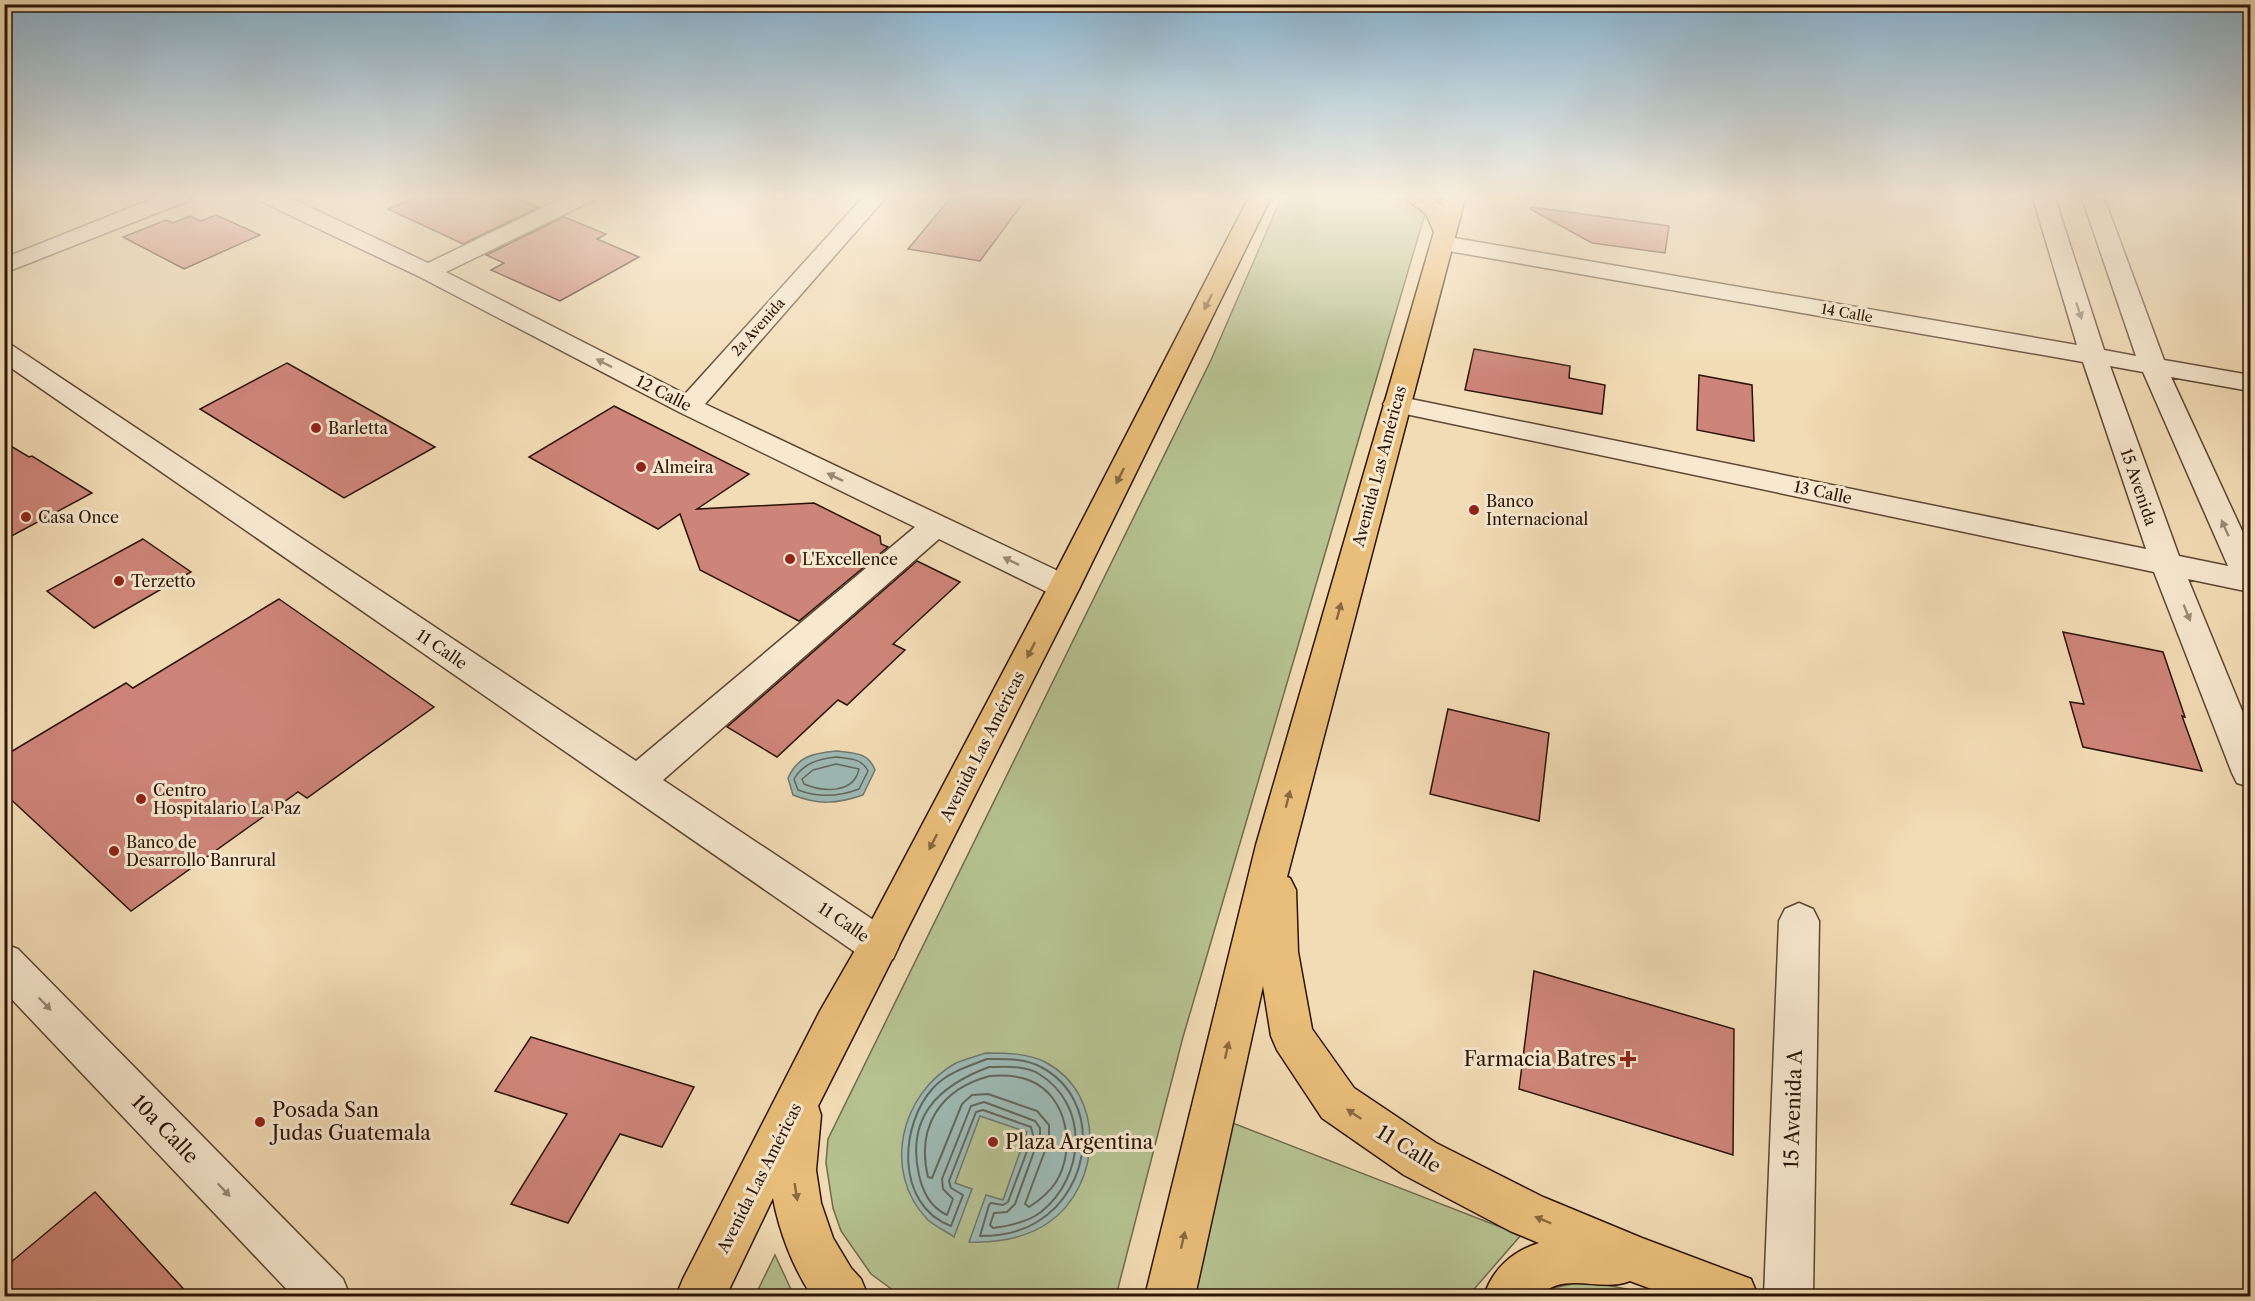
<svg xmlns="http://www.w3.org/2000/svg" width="2255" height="1301" font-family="'Libre Caslon Text',serif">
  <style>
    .green { fill: #b6c291; stroke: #706b4c; stroke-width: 1.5 }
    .water { fill: #9dbab5; stroke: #6f786f; stroke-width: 1.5 }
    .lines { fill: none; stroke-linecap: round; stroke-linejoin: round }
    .shore-far1 { stroke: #64675e; stroke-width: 1.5 }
    .shore { stroke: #64675e; stroke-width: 2 }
    .building { fill: #ce8579; stroke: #2b1406; stroke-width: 1.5 }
    .minor-casing { stroke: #5d4632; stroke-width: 3 }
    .major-casing { stroke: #2b1406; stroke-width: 3 }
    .minor { fill: #f7e8cf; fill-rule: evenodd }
    .major { fill: #e9be7a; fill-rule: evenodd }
    .oneway { fill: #8a6940 }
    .oneway2 { fill: #9b8975 }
    .poi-dot { fill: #8f2418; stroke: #f7e8cf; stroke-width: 2 }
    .labels { text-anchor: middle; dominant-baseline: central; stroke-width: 6; stroke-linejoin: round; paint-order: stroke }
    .far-street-label { font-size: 14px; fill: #2b1406; stroke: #f7e8cf }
    .street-label { font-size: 16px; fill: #2b1406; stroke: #f7e8cf }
    .poi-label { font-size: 16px; fill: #2b1406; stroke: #f7e8cf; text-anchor: start }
    .near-poi-label { font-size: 20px; fill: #2b1406; stroke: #f7e8cf; text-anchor: start }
    .near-street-label { font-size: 20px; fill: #2b1406; stroke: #f7e8cf }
  </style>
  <rect width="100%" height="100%" fill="#f2dcb5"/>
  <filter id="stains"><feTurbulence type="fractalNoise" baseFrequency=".00333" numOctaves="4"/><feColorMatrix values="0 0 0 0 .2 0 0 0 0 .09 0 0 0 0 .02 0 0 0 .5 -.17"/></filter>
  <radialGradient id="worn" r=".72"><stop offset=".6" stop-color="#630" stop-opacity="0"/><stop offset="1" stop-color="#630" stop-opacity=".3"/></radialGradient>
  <!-- green -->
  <path class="green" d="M 1401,195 L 1417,201 L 1426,210 L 1183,1037 L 1116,1296 L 901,1296 L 871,1274 L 841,1231 L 833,1208 L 826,1163 L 828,1139 L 1211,360 L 1282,196 Z
    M 1230,1122 L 1521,1235 L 1475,1288 L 1473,1296 L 1191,1296 Z
    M 775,1255 L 794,1296 L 755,1296 Z
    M 1587,1281 L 1660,1296 L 1536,1296 L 1538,1291 Z"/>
  <!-- water -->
  <path class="water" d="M 837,751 C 854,753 868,752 875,770 L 863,795 C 837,804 818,805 793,795 L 788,778 C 798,756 813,753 837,751 Z
    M 986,1053 C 1006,1053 1027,1053 1045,1062 C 1107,1094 1102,1186 1048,1223 C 1024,1239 997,1243 969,1242 L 986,1195 L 1003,1200 L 1027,1132 L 980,1116 L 955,1183 L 972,1189 L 954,1237 C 946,1231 934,1226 927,1219 C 882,1172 900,1094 956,1063 C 965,1059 977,1056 986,1053 Z"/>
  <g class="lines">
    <!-- shore-far1 -->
    <path class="shore-far1" d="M 836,757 C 849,759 862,758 868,771 L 859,789 C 838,797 819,798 798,790 L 794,779 C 803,763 819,759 836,757 Z
      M 836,764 L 859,769 C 854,794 823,792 804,784 L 802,779 L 813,770 Z"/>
    <!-- shore -->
    <path class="shore" d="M 987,1059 C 1005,1059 1025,1058 1041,1067 C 1102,1099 1093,1189 1037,1222 C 1021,1232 999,1236 980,1236 L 989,1205 L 991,1203 L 1003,1205 L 1008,1202 L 1033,1135 L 1031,1127 L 983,1110 L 976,1112 L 949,1181 L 951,1188 L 963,1195 L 951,1226 C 895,1205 899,1124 934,1087 C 948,1072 969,1066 987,1059 Z
      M 989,1067 C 1005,1067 1025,1065 1039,1074 C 1090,1105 1085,1177 1041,1212 C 1028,1222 1009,1226 993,1228 L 990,1225 L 994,1213 L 1007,1212 L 1015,1204 L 1040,1135 L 1040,1128 L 1035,1121 L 984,1102 L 971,1106 L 942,1179 L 943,1189 L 953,1199 L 947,1215 C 930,1207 923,1192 919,1175 C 906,1117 938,1086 989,1067 Z
      M 990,1076 C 1004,1075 1018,1075 1031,1081 C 1068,1097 1076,1150 1056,1182 C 1049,1193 1040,1200 1029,1207 L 1025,1204 L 1049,1140 L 1049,1125 L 1037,1111 L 988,1094 L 972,1095 L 962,1104 L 932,1178 L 928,1177 C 916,1127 940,1089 990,1076 Z"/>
  </g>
  <!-- building -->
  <path class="building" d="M 421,195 L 509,195 L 539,207 L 463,244 L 388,209 Z
    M 953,195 L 1029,195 L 980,261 L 908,249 Z
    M 1531,207 L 1669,226 L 1665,253 L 1592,243 L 1530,209 Z
    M 216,215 L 260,235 L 184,269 L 123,237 L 166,220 L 173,223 L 190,216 L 201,221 Z
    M 564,217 L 606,234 L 597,239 L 639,257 L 560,301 L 491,270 L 504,263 L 486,255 Z
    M 1474,349 L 1570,366 L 1569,378 L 1605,385 L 1602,414 L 1465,390 Z
    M 287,363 L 435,447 L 344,498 L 200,409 Z
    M 1699,375 L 1752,385 L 1754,441 L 1697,430 Z
    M 614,406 L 749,474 L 697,509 L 814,503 L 880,536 L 881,544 L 888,547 L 799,621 L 700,570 L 680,514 L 658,529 L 529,457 Z
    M 4,442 L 29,457 L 32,456 L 92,493 L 4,540 Z
    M 143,539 L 191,572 L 94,628 L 47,591 Z
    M 917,561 L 960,582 L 893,644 L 905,650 L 847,705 L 838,700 L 777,757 L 727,727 Z
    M 279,599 L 434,707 L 307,798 L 298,792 L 131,911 L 4,793 L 4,756 L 126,683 L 133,688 Z
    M 2063,632 L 2163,652 L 2185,717 L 2182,716 L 2202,771 L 2083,747 L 2070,702 L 2084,704 Z
    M 1448,709 L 1549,733 L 1539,821 L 1430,794 Z
    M 1534,971 L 1734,1029 L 1733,1155 L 1519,1089 Z
    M 531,1037 L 694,1087 L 662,1147 L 620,1134 L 568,1223 L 511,1204 L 567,1114 L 495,1091 Z
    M 95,1192 L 190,1296 L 4,1296 L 4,1268 Z"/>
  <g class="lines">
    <defs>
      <path id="minor" d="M 162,195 L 193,195 L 190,200 L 4,273 L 4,258 Z
        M 255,195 L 284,195 L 428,263 L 569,195 L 597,195 L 594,200 L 446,272 L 685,394 L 865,195 L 888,195 L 705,404 L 1075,579 L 1080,587 L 1075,595 L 1064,598 L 1053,595 L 939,539 L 663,780 L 893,933 L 899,946 L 893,959 L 879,964 L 865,959 L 4,363 L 4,343 L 13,346 L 636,761 L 915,527 L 679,412 L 420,277 L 258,200 Z
        M 2032,195 L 2054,195 L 2104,350 L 2136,356 L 2081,195 L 2103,195 L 2164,360 L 2250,375 L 2250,391 L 2171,377 L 2250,548 L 2250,592 L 2188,579 L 2250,730 L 2250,787 L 2237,783 L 2232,773 L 2154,572 L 1396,412 L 1387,410 L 1383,404 L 1387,398 L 1396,396 L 2146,549 L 2083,362 L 1443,250 L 1435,248 L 1432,243 L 1435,238 L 1443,236 L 2077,345 ZM 2110,366 L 2143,372 L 2228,566 L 2179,556 Z
        M 1799,903 L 1813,909 L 1819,921 L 1813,1296 L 1764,1296 L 1779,921 L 1785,909 Z
        M 4,944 L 18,949 L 343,1279 L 350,1296 L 293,1296 L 4,991 Z"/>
      <path id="major" d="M 1250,195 L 1272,195 L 1080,587 L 818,1106 L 821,1115 L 816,1170 L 821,1203 L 833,1238 L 851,1268 L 861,1279 L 868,1296 L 812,1296 C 793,1268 779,1231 773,1198 L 726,1296 L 676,1296 L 683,1279 L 820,1011 L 865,933 L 1048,587 Z
        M 1401,195 L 1429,195 L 1441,205 L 1444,195 L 1466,195 L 1287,877 L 1290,878 L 1296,890 L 1298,952 L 1312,1029 L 1354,1088 L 1436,1143 L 1543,1197 L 1642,1238 L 1751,1279 L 1758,1296 L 1670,1296 L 1630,1281 C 1601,1293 1564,1270 1540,1296 L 1484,1296 C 1492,1270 1512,1251 1539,1243 L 1510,1231 L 1404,1175 L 1322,1118 L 1277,1050 L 1271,1036 L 1263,986 L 1195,1296 L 1145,1296 L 1256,845 L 1434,232 L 1426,214 Z"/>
    </defs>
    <!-- minor casing -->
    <use href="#minor" class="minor-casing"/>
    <!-- major casing -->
    <use href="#major" class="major-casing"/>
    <!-- minor -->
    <use href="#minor" class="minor"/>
    <!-- major -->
    <use href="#major" class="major"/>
  </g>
  <!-- one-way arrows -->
  <defs><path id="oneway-solid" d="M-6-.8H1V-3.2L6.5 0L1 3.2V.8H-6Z" transform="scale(1.5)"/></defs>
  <g class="oneway">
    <use href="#oneway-solid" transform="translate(1208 302) rotate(117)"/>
    <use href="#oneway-solid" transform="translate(1120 476) rotate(117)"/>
    <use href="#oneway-solid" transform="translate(1339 611) rotate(-75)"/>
    <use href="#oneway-solid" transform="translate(1031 650) rotate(117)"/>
    <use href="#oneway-solid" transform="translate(1288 799) rotate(-75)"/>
    <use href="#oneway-solid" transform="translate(933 842) rotate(117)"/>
    <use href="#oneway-solid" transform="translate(1227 1050) rotate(-77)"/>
    <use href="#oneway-solid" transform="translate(1354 1114) rotate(-146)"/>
    <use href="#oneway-solid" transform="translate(796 1192) rotate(81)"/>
    <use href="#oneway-solid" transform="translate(1543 1220) rotate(-157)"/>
    <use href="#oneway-solid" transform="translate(1183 1240) rotate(-77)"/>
  </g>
  <g class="oneway2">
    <use href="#oneway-solid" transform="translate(2079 311) rotate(72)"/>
    <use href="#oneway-solid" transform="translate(604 363) rotate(-153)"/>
    <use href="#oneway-solid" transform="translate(835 477) rotate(-154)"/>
    <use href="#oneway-solid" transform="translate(2225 528) rotate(-114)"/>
    <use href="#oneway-solid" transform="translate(1011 561) rotate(-154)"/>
    <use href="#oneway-solid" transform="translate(2187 613) rotate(68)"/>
    <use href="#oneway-solid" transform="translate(45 1004) rotate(46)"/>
    <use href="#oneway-solid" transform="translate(224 1190) rotate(46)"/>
  </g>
  <!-- sky -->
  <linearGradient id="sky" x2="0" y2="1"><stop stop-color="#8ab6d4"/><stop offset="0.52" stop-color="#f9efde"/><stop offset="1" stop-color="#f9efde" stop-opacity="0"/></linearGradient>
  <rect width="2255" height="377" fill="url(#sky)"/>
  <!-- markers -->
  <g class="poi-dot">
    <circle cx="316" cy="428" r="6"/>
    <circle cx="641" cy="467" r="6"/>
    <circle cx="1474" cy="510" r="6"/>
    <circle cx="26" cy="517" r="6"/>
    <circle cx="790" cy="559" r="6"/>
    <circle cx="119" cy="581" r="6"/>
    <circle cx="141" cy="799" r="6"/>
    <circle cx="114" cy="851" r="6"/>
    <path d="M1625 1050h6v6h6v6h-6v6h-6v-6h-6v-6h6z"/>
    <circle cx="260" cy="1122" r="6"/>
    <circle cx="993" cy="1142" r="6"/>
  </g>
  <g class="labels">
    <!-- far-street labels -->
    <g class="far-street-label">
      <text transform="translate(1847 313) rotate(10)">14 Calle</text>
      <text transform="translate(758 327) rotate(-48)">2a Avenida</text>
    </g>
    <!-- street labels -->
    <g class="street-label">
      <text transform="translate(664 393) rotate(27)">12 Calle</text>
      <text transform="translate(1379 466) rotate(-75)">Avenida Las Américas</text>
      <text transform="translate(2139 487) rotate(71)">15 Avenida</text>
      <text transform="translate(1823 492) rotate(12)">13 Calle</text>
      <text transform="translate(442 649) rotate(34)">11 Calle</text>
      <text transform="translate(982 746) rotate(-63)">Avenida Las Américas</text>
      <text transform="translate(844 922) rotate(34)">11 Calle</text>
      <text transform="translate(759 1178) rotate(-63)">Avenida Las Américas</text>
    </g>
    <!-- poi labels -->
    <g class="poi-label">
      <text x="328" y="428">Barletta</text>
      <text x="653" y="467">Almeira</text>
      <text x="1486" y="501">Banco<tspan x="1486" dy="18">Internacional</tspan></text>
      <text x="38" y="517">Casa Once</text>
      <text x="802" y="559">L'Excellence</text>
      <text x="131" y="581">Terzetto</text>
      <text x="153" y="790">Centro<tspan x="153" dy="18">Hospitalario La Paz</tspan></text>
      <text x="126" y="842">Banco de<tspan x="126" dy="18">Desarrollo Banrural</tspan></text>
    </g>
    <!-- near-poi labels -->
    <g class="near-poi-label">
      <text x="1616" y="1059" text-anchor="end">Farmacia Batres</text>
      <text x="272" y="1110">Posada San<tspan x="272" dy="23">Judas Guatemala</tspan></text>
      <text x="1005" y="1142">Plaza Argentina</text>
    </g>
    <!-- near-street labels -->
    <g class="near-street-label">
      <text transform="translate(1793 1109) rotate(-88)">15 Avenida A</text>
      <text transform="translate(165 1129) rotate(46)">10a Calle</text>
      <text transform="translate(1409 1149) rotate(32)">11 Calle</text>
    </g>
  </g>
  <!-- margin -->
  <rect width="2255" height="1301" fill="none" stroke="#f2dcb5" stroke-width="24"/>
  <rect x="6" y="6" width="2243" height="1289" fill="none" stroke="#2b1406" stroke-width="3"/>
  <rect x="12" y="12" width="2231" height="1277" fill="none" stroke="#2b1406" stroke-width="1.5"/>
  <rect width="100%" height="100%" filter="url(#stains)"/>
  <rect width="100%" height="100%" fill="url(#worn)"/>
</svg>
